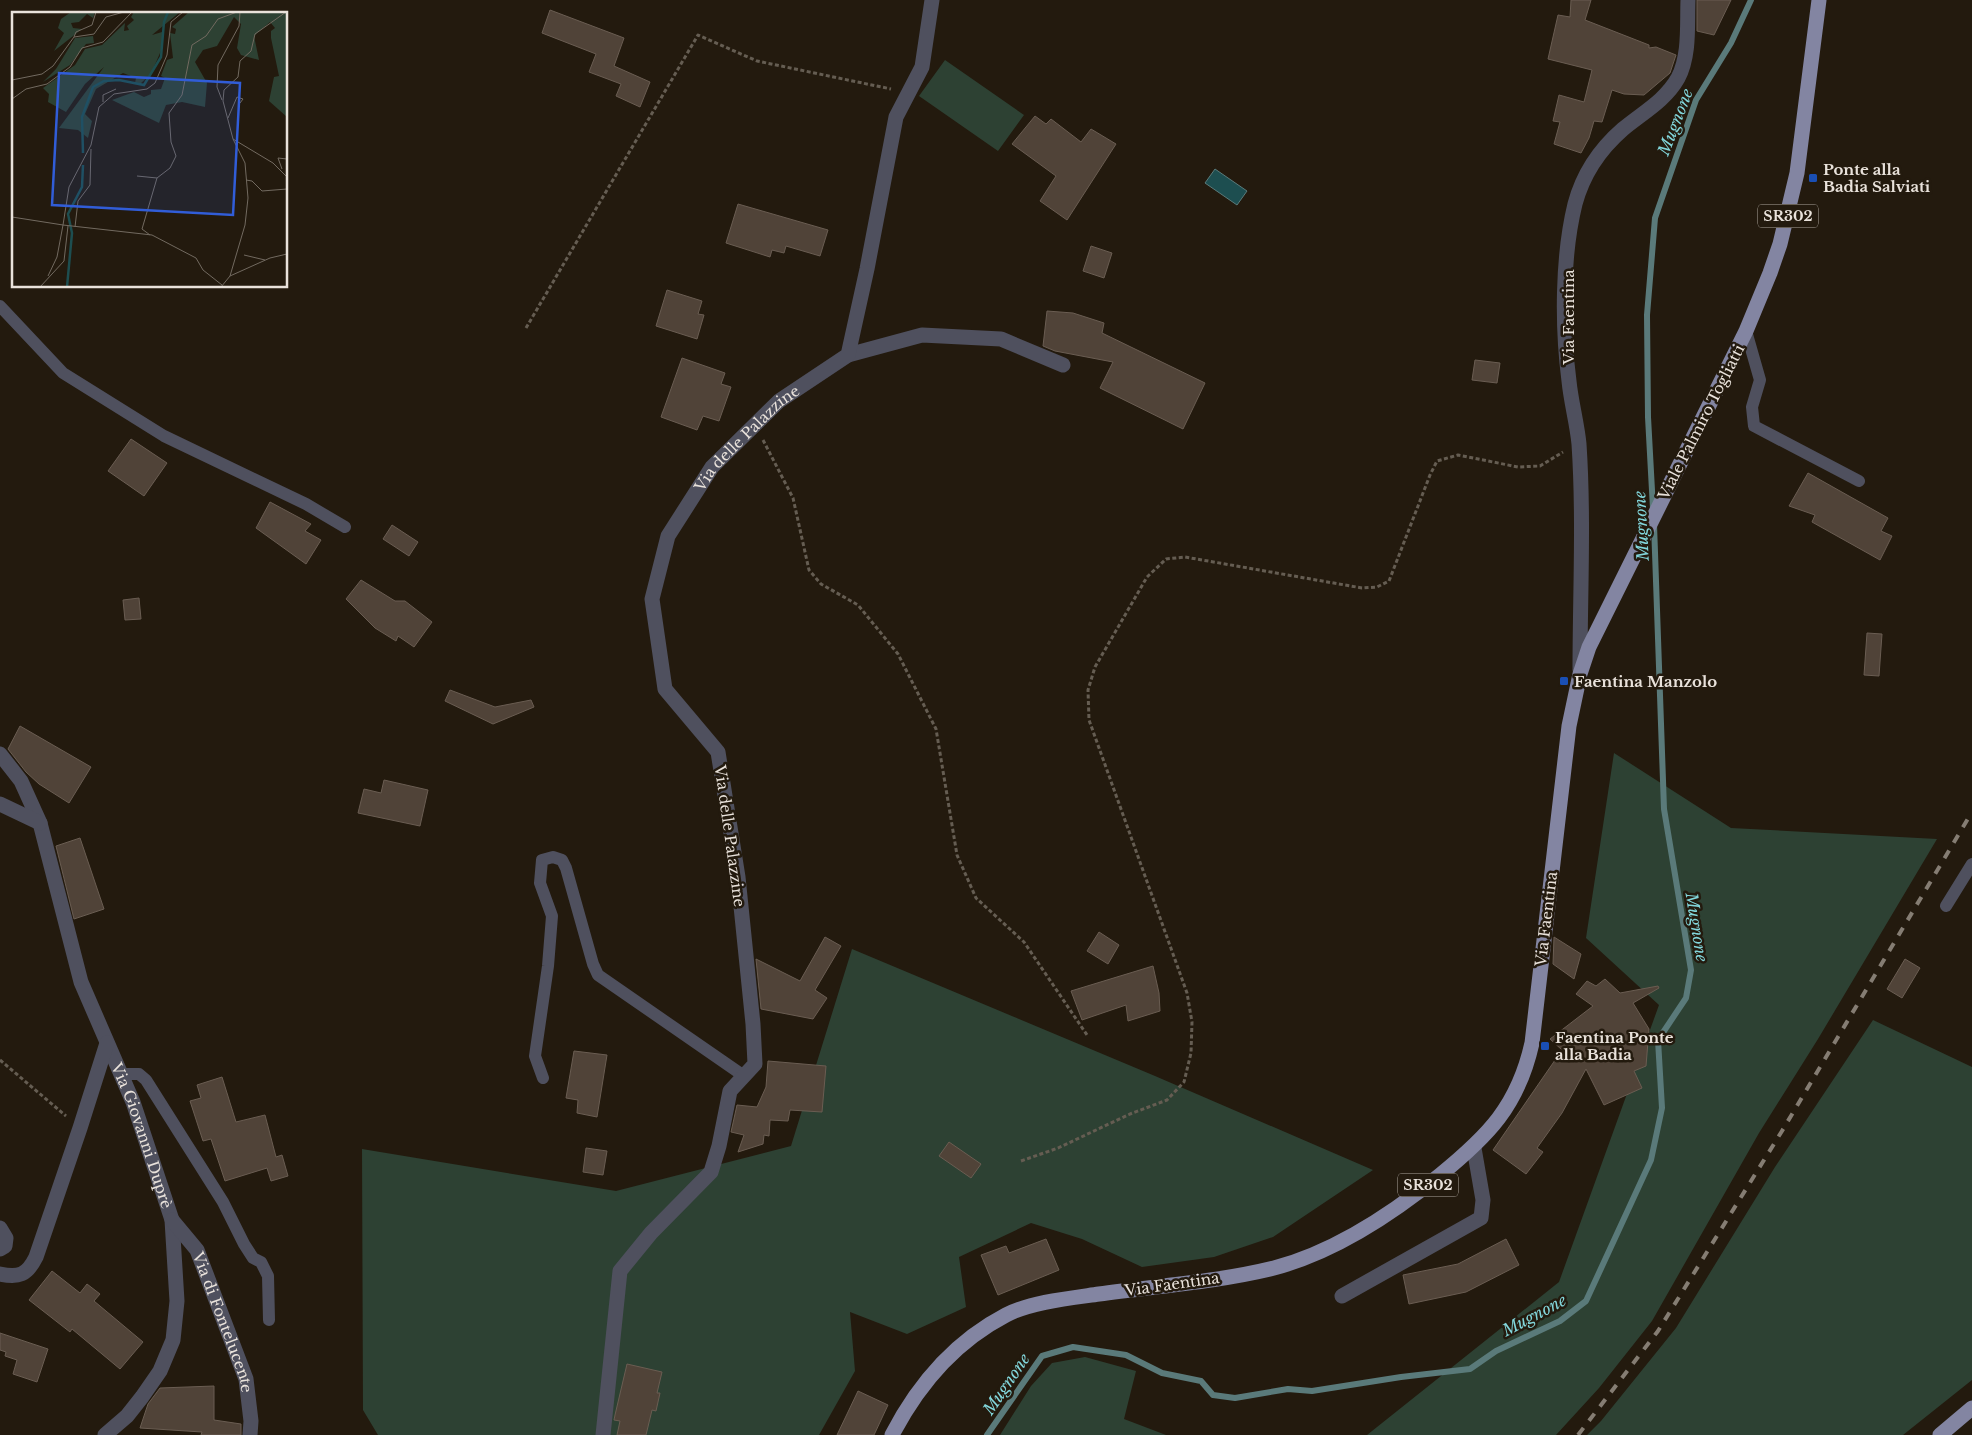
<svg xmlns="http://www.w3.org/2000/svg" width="1972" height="1435" font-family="'Libre Baskerville',serif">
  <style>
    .green { fill: #2d4133 }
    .water { fill: #1d4e50; stroke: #5a7a7a }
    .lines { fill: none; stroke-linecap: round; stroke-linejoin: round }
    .stream { stroke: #5a7a7a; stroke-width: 6 }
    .building { fill: #504338; stroke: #6a5d52 }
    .path { stroke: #655d52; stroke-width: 3; stroke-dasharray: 4 2.5; stroke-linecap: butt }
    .lane { stroke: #4f505e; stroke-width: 12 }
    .street { stroke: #4f505e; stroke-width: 15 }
    .primary { stroke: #8385a2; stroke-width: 15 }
    .rail { stroke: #857d73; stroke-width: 4; stroke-dasharray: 9 9; stroke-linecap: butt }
    .transit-dot { fill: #1a4fb4; stroke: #231a0e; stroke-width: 2 }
    .labels { text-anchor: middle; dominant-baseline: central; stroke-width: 5; stroke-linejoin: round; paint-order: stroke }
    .shield { fill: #231a0e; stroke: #aea69e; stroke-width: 1 }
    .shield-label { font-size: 14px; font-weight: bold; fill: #e9e2db }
    .poi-label { font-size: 15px; font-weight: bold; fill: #e9e2db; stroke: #231a0e; text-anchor: start }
    .street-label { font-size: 15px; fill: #e9e2db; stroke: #231a0e }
    .water-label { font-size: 16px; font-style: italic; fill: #82d6db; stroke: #231a0e }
    .inset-river { fill: none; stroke: #1d4e50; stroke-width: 2.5 }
    .inset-road { fill: none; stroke: #726a60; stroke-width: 1 }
    .view { fill: #315dd8; fill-opacity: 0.15; stroke: #315dd8; stroke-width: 2.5 }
    .inset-edge { fill: none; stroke: #e9e2db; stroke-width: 2.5 }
  </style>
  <rect width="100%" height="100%" fill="#231a0e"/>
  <!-- green -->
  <path class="green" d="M 945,60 L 1024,115 L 998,151 L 919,96 Z
    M 1614,753 L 1731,828 L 1937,839 L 1818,1039 L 1759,1133 L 1652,1321 L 1599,1388 L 1556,1435 L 1367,1435 L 1559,1282 L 1659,1005 L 1586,938 Z
    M 852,949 L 1155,1076 L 1373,1170 L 1273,1237 L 1214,1257 L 1142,1267 L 1082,1239 L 1031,1223 L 959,1257 L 966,1307 L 907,1334 L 850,1312 L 855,1371 L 819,1435 L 378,1435 L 363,1410 L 362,1149 L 616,1191 L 791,1146 Z
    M 1873,1020 L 1972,1067 L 1972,1380 L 1903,1435 L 1587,1435 L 1601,1421 L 1676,1328 L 1775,1167 Z
    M 1085,1357 L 1136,1371 L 1124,1419 L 1166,1435 L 1000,1435 L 1031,1386 L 1052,1363 Z"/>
  <!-- water -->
  <path class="water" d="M 1215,169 L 1247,191 L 1237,205 L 1205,183 Z"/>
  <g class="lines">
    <!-- stream -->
    <path class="stream" d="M 1653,509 L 1648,417 L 1647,315 L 1655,218 L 1696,100 L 1731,43 L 1751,0
      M 987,1435 L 1042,1356 L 1073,1347 L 1126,1355 L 1162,1373 L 1201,1381 L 1213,1395 L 1235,1398 L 1288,1389 L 1312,1391 L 1401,1377 L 1470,1369 L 1496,1351 L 1560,1321 L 1586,1301 L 1651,1160 L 1662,1108 L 1658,1040 L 1686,998 L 1691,970 L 1664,809 L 1654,524"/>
  </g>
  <!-- building -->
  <path class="building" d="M 1571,0 L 1591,0 L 1585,20 L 1649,45 L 1649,48 L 1656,47 L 1676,55 L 1670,73 L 1644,95 L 1624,94 L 1612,90 L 1602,122 L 1594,121 L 1589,138 L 1581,153 L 1554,144 L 1560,122 L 1553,121 L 1559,95 L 1584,102 L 1592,70 L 1548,59 L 1558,15 L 1570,17 Z
    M 1697,0 L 1731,0 L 1714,35 L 1697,31 Z
    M 550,10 L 624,38 L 614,66 L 650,82 L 640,107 L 616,96 L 621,84 L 589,72 L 596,54 L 542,33 Z
    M 1035,116 L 1046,124 L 1051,119 L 1081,142 L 1091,129 L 1116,144 L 1067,220 L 1040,201 L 1056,176 L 1012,144 Z
    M 738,204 L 828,230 L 820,256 L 786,246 L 784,253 L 772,250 L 770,257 L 726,243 Z
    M 1091,246 L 1112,253 L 1104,278 L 1083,271 Z
    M 667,290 L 702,301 L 698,314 L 704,315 L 697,339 L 656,326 Z
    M 1047,311 L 1073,313 L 1104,323 L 1102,333 L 1205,383 L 1183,429 L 1100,388 L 1113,362 L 1055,351 L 1043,346 Z
    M 682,358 L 725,373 L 721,384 L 731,387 L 719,421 L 703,416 L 697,430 L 661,417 Z
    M 1475,360 L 1500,363 L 1497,383 L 1472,380 Z
    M 131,439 L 167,463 L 144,496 L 108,471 Z
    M 1808,473 L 1888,518 L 1881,531 L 1892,536 L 1880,560 L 1812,522 L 1815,515 L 1789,506 Z
    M 270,502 L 311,524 L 305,531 L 321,540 L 306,564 L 256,528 Z
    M 392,525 L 418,542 L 409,556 L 383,539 Z
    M 361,580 L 395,601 L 405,601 L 432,622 L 414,647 L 398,636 L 396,641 L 375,628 L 346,599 Z
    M 139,598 L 141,619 L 125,620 L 123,600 Z
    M 1867,633 L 1882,634 L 1879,676 L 1864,675 Z
    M 450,690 L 495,707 L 531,700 L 534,707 L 493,724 L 445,701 Z
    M 20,726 L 91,767 L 69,803 L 39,784 L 26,772 L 8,749 Z
    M 384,780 L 428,790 L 420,826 L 358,813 L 364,789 L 381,793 Z
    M 80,838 L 104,909 L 74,919 L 56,846 Z
    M 1099,932 L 1119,945 L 1108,964 L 1087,951 Z
    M 825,937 L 841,946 L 815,990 L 827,998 L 813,1019 L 761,1009 L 756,959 L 800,981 Z
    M 1554,937 L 1581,954 L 1574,979 L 1553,964 Z
    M 1905,959 L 1920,968 L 1902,998 L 1887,989 Z
    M 1153,966 L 1159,993 L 1160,1011 L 1128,1021 L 1126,1005 L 1082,1020 L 1071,991 Z
    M 1605,979 L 1620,993 L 1658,986 L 1659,988 L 1633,1003 L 1649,1029 L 1646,1066 L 1634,1071 L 1642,1088 L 1604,1105 L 1586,1069 L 1562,1113 L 1537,1148 L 1543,1152 L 1526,1174 L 1493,1150 L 1562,1050 L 1550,1039 L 1593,1006 L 1576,994 L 1587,981 L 1596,986 Z
    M 574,1051 L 607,1055 L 597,1117 L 577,1113 L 578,1100 L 566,1098 Z
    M 768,1061 L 826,1066 L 822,1112 L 790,1110 L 788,1121 L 770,1120 L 769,1136 L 764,1135 L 763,1144 L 738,1152 L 744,1135 L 731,1132 L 737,1105 L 757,1107 L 766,1087 Z
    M 222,1077 L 236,1122 L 265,1115 L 276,1157 L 282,1155 L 288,1176 L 271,1181 L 267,1168 L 225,1181 L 211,1139 L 203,1141 L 190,1101 L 201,1098 L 197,1085 Z
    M 949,1142 L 981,1164 L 971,1178 L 939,1156 Z
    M 586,1148 L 607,1151 L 603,1175 L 583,1172 Z
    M 1046,1239 L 1059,1270 L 998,1295 L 981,1255 L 1006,1246 L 1009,1253 Z
    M 1506,1239 L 1519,1265 L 1466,1292 L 1409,1304 L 1403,1275 L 1458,1264 Z
    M 52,1271 L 80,1293 L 87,1284 L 100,1294 L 94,1301 L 143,1342 L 120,1369 L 72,1329 L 70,1332 L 29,1300 Z
    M 0,1333 L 48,1349 L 37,1382 L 13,1374 L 17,1360 L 5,1356 L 6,1352 L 0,1350 Z
    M 627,1364 L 662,1372 L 657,1393 L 660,1393 L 656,1411 L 652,1410 L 646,1435 L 617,1435 L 620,1421 L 614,1420 L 615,1415 Z
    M 214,1386 L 214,1420 L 241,1424 L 241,1435 L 201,1435 L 202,1432 L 140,1428 L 148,1404 L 160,1388 Z
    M 858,1391 L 888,1405 L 874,1435 L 837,1435 Z"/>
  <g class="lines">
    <!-- path -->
    <path class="path" d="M 526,328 L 698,35 L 757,61 L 891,89
      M 763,440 L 793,498 L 809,570 L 821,584 L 858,605 L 898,654 L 936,729 L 957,855 L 976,898 L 1024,942 L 1087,1035
      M 0,1060 L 66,1116
      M 1021,1161 L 1058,1148 L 1130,1114 L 1167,1100 L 1184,1082 L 1191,1053 L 1192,1022 L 1187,993 L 1089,720 L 1088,690 L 1095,667 L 1147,577 L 1166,559 L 1185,557 L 1362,588 L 1377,587 L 1389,581 L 1430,475 L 1437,461 L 1458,455 L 1518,467 L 1540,466 L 1563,452"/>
    <!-- lane -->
    <path class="lane" d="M 0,306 L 63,373 L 164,436 L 306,504 L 345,527
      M 1746,331 L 1760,380 L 1752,407 L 1754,426 L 1859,481
      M 1946,906 L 1972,864
      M 121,1074 L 139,1074 L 146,1080 L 223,1202 L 244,1244 L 253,1258 L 261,1262 L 268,1276 L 269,1320
      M 543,1078 L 535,1056 L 548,966 L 552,916 L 540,883 L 542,860 L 553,857 L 562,860 L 566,868 L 593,964 L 598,975 L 744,1076"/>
    <!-- street -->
    <g class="street">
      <path d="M 848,355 L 922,335 L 1001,339 L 1063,365"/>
      <path d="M 1580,670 C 1580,595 1584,519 1579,444 C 1577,423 1571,402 1569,381 C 1562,327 1562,257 1575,204 C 1583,174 1600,149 1623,129 C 1642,113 1665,101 1678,78 C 1690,55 1687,25 1688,0"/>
      <path id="s1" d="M 0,754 L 21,781 L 40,823 L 81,982 L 133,1102 L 172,1220 L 177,1301 L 173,1340 L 160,1371 L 142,1397 L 127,1416 L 105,1435"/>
      <path d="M 0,804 L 40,823"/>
      <path id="s2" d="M 172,1220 L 197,1250 L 246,1379 L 251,1421 L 250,1435"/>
      <path d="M 0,1228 L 6,1238 L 5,1246 L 0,1249"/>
      <path d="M 0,1274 C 19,1278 27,1275 36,1257 L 80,1128 L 107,1043"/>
      <path d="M 1342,1296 L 1481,1218 L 1483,1200 L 1474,1148"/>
      <path id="s3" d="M 603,1435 L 620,1271 L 651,1233 L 711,1172 L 719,1146 L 730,1091 L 755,1064 L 753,1024 L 738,877 L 718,752 L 665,689 L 652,599 L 668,536 L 712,467 L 779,401 L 848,355 L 867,269 L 896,117 L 922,67 L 932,0"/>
    </g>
    <!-- primary -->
    <path class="primary" d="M 892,1435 C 918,1385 956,1341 1006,1315 C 1031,1302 1071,1298 1099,1294 C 1157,1286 1217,1282 1274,1268 C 1335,1252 1392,1214 1440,1175 C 1488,1136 1518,1106 1532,1043 L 1569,726 L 1580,674 L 1589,647 L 1746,331 L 1770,273 L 1780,244 L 1797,173 L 1819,0
      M 1940,1435 L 1972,1408"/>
    <!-- rail -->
    <path class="rail" d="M 1578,1435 L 1658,1331 L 1782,1131 L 1972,812"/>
  </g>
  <!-- markers -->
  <g class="transit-dot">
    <rect x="1808" y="173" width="10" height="10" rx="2.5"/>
    <rect x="1559" y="676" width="10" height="10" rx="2.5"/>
    <rect x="1540" y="1041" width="10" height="10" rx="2.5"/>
  </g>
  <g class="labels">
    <!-- shield labels -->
    <g class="shield">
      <rect x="1758" y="204.5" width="60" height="23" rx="4"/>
      <rect x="1398" y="1173.5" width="60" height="23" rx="4"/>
    </g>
    <g class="shield-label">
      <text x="1788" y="216">SR302</text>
      <text x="1428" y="1185">SR302</text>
    </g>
    <!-- poi labels -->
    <g class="poi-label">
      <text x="1823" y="169">Ponte alla<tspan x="1823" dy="17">Badia Salviati</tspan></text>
      <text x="1574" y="681">Faentina Manzolo</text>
      <text x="1555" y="1037">Faentina Ponte<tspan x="1555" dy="17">alla Badia</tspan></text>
    </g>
    <!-- street labels -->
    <g class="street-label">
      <text transform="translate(1568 317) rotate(-90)">Via Faentina</text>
      <text transform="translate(1701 422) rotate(-63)">Viale Palmiro Togliatti</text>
      <text stroke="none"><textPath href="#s3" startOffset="1099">Via delle Palazzine</textPath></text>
      <text transform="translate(730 836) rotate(82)">Via delle Palazzine</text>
      <text transform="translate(1546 919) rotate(-83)">Via Faentina</text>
      <text stroke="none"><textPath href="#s1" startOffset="410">Via Giovanni Duprè</textPath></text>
      <text transform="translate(1172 1284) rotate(-8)">Via Faentina</text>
      <text stroke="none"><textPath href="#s2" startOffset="116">Via di Fontelucente</textPath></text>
    </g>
    <!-- water labels -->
    <g class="water-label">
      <text transform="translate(1675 122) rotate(-69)">Mugnone</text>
      <text transform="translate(1641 526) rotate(-93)">Mugnone</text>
      <text transform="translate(1697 927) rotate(81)">Mugnone</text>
      <text transform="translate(1534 1315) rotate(-28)">Mugnone</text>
      <text transform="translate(1006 1384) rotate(-56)">Mugnone</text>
    </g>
  </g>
  <!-- overview -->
  <g transform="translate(12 12)">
    <rect width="275" height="275" fill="#231a0e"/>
    <path d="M 59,0 L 83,0 L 81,6 L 75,2 L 67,10 L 59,11 L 61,16 L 70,17 L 42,39 L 52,21 L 46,16 L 49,7 ZM 122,0 L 168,0 L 140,23 L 150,20 L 151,34 L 139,62 L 128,72 L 123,71 L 124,66 L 111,61 L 84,77 L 73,102 L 80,109 L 76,126 L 66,118 L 47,116 L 92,55 L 73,72 L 54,100 L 36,90 L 37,82 L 31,76 L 63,53 L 73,37 L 90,33 L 113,11 L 112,19 L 117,18 L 115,14 L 122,8 L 119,5 ZM 177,0 L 275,0 L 275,105 L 257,89 L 262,65 L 267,64 L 259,26 L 259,19 L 263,16 L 258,10 L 242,24 L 247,48 L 229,43 L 225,36 L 229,12 L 222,5 L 205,34 L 191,38 L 183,50 L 195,71 L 193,95 L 170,90 L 154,93 L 147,111 L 100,88 L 122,80 L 132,85 L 139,82 L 139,78 L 149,77 L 153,66 L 149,64 L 155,48 L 161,46 L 158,21 L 163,22 L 164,17 L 160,15 ZM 81,24 L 82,31 L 74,32 L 58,53 L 31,70 L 44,57 L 63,26 Z" fill="#2d4133"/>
    <path class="inset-river" d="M 71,141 L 70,105 L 81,75 L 92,69 L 107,68 L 132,73 L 149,45 L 152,10 L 156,0M 55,275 L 60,221 L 56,202 L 70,175 L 71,153"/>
    <path class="inset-road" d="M 84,0 L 80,13 L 64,20 L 62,25 L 82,22 L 94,5 L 112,0M 0,68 L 30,62 L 41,54 L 62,25M 0,87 L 14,77 L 35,72 L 58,55 L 70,36 L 91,30 L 120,0M 210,88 L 205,75 L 206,53 L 227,14 L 228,0M 91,90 L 91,83 L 104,77M 216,106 L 225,85 L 231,87 L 228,91M 221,127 L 261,151 L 275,165M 270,157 L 266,146 L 275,147M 125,164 L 145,166M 234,168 L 240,169 L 250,179 L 275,177M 0,205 L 51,213 L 57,175 L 79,133 L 87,95 L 102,82 L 135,77 L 143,71 L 155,43 L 159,10 L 171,0M 63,215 L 66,189 L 78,173 L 79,137M 138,223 L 130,217 L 145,166 L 158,156 L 164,144 L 159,130 L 157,101 L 170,83 L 180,33 L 194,24 L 206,7 L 225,0M 232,243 L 253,248M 36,264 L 45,245 L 51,213 L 140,223 L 184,246 L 191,258 L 210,273M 218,264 L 233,213 L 236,186 L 233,151 L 221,127 L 211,89 L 212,78 L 226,65 L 228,49 L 239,39 L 243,22 L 274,0M 28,275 L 52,249 L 56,214M 209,275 L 218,264 L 258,246 L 275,242"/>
    <path class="view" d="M 47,61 L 228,71 L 221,203 L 40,193 Z"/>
    <rect width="275" height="275" class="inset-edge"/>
  </g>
</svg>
